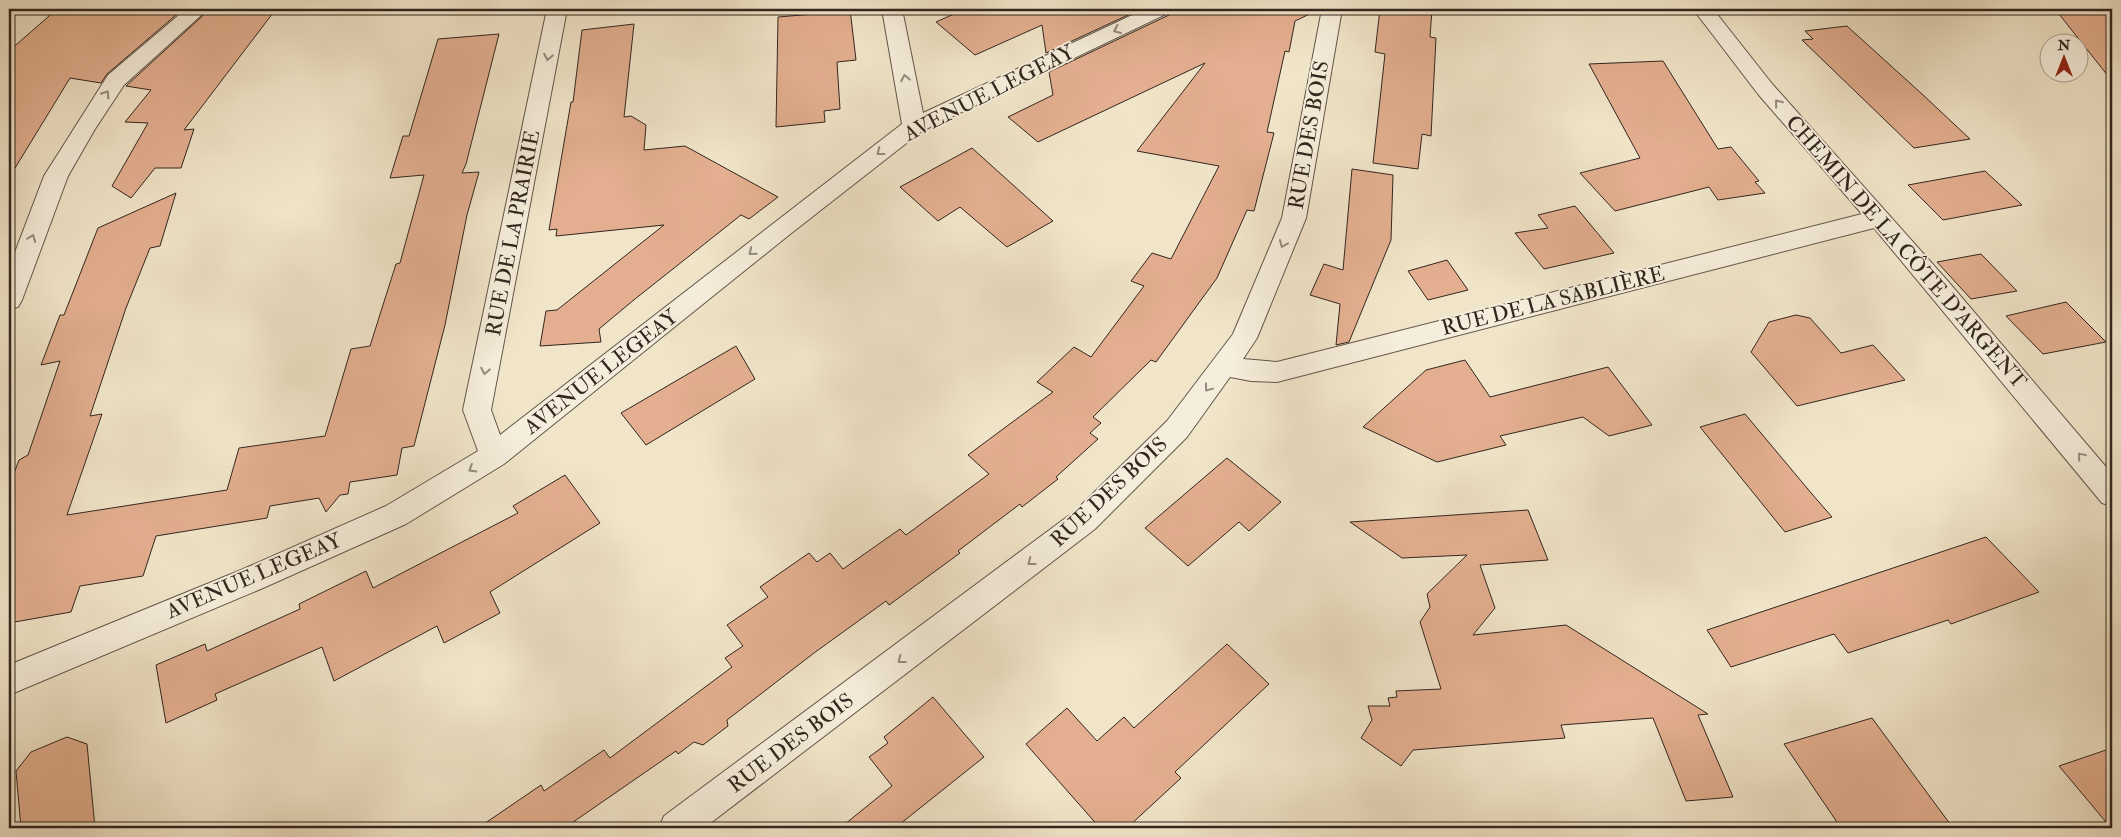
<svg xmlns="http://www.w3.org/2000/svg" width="2121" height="837" font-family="'IM FELL Double Pica',serif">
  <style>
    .building { fill: #e3af90; stroke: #32261f }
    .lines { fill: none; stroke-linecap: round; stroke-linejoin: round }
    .minor-casing { stroke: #62564a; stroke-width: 2 }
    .minor { fill: #f6eedc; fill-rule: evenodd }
    .oneway { stroke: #948a7e }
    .labels { text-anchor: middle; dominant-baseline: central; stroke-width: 4; stroke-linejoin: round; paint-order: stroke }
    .street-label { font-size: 21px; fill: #32261f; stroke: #f6eedc }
  </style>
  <rect width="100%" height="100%" fill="#f1e5c9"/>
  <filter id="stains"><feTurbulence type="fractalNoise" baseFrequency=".004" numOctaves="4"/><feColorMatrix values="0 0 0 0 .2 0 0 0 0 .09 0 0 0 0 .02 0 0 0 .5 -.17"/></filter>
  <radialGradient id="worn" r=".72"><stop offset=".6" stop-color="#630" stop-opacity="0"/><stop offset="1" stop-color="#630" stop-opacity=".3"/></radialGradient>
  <!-- building -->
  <path class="building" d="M 57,9 L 183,9 L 107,74 L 101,83 L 70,78 L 9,178 L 9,51 Z
    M 210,9 L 276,9 L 184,130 L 194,129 L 181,168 L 155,168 L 131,198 L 112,186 L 148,123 L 125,122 L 151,90 L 126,86 Z
    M 832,9 L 850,9 L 856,60 L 837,62 L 840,109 L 824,111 L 825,122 L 776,127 L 778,17 L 814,14 L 814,11 Z
    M 965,9 L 1141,9 L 1046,53 L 1042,25 L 975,55 L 936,22 Z
    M 1173,9 L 1320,9 L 1295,21 L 1289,52 L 1285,51 L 1267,132 L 1274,133 L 1254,211 L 1247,210 L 1217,278 L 1156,362 L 1151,360 L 1093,417 L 1101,423 L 1090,433 L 1098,439 L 1056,477 L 1058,479 L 1022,507 L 1020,504 L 958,551 L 960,553 L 889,605 L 886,601 L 814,653 L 727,720 L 728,726 L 703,745 L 694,742 L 678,754 L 676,751 L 566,827 L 567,828 L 478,828 L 541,785 L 544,791 L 604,750 L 610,758 L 732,667 L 725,658 L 743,646 L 727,625 L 768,597 L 760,587 L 809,553 L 817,562 L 830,553 L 843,569 L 900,529 L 906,535 L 989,474 L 968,455 L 1053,392 L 1037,382 L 1074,347 L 1091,357 L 1144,286 L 1131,281 L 1152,253 L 1171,259 L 1219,166 L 1137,151 L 1205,63 L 1038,142 L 1008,117 L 1053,95 L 1049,72 L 1169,15 Z
    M 1380,9 L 1432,9 L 1430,37 L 1436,38 L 1431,136 L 1422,134 L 1418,169 L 1373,163 L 1385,54 L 1375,52 Z
    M 2055,9 L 2112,9 L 2112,81 Z
    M 634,24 L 624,117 L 631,116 L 646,125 L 644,150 L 685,146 L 778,197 L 749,219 L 741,215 L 635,299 L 599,329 L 601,342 L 540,346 L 546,311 L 557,310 L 664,225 L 556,236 L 557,229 L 549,230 L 571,102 L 573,102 L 582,30 Z
    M 1847,26 L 1922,94 L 1970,139 L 1914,148 L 1802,40 L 1813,39 L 1805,31 Z
    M 499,34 L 466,164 L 462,173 L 479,172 L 467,215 L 445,325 L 414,446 L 402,448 L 397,475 L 350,482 L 348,494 L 340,495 L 326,512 L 319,498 L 270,506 L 267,518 L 156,536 L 143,576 L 80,586 L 71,612 L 9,623 L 9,487 L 19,460 L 28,455 L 60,361 L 41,365 L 60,315 L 64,315 L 98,228 L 176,193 L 160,246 L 150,248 L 126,308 L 90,416 L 102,414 L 67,515 L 227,490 L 239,448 L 325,436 L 351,349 L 370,346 L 396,264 L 400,263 L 424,175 L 390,178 L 403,136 L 409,136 L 438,39 Z
    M 1663,61 L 1718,149 L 1731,147 L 1759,181 L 1755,182 L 1765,193 L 1718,200 L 1709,187 L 1615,211 L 1580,173 L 1640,158 L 1589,64 Z
    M 972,148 L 1053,221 L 1007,247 L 960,207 L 938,221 L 900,187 Z
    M 1352,169 L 1393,175 L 1391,240 L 1349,342 L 1336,345 L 1340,304 L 1310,295 L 1324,264 L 1343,270 Z
    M 1985,171 L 2022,205 L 1943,220 L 1908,185 Z
    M 1575,206 L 1614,253 L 1544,269 L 1515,233 L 1548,228 L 1538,215 Z
    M 1981,254 L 2017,291 L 1971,299 L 1937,262 Z
    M 1447,260 L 1468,290 L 1428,300 L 1408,271 Z
    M 2066,302 L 2106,342 L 2043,354 L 2006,316 Z
    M 1796,315 L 1810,318 L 1841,353 L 1873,345 L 1905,380 L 1797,406 L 1751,352 L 1769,322 Z
    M 736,346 L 755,379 L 646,445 L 621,413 Z
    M 1465,360 L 1490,397 L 1608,367 L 1652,425 L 1609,436 L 1583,417 L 1500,436 L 1506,445 L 1437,462 L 1363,427 L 1426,370 Z
    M 1745,414 L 1812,494 L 1832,517 L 1785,532 L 1700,427 Z
    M 1227,458 L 1281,502 L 1249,531 L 1239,522 L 1188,566 L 1145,528 Z
    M 565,475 L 600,523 L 490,592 L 500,613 L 444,643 L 437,626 L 334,681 L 322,647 L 215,694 L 217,700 L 166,723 L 156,665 L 205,644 L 207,651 L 300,609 L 299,604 L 366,571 L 373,588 L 518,513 L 513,506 Z
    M 1528,510 L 1548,560 L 1480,565 L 1495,608 L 1473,635 L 1566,625 L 1708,714 L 1698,715 L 1733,797 L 1686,801 L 1653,718 L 1561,725 L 1565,738 L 1413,750 L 1401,766 L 1361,738 L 1372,720 L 1368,706 L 1390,706 L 1388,698 L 1397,697 L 1396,691 L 1441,689 L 1420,622 L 1430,607 L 1427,594 L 1467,555 L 1402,558 L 1350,522 Z
    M 1986,537 L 2039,592 L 1951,624 L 1948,620 L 1848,653 L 1834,634 L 1731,667 L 1707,630 Z
    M 1227,644 L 1269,684 L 1175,772 L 1181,778 L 1127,828 L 1100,828 L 1026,744 L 1067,708 L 1097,741 L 1124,717 L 1134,728 Z
    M 933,697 L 984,757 L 895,828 L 840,828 L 892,786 L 869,757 L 888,743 L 884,737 Z
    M 1872,718 L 1953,828 L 1841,828 L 1784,744 Z
    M 67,737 L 87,744 L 95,828 L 21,828 L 16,771 L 31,752 Z
    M 2112,748 L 2112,828 L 2111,828 L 2059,766 Z"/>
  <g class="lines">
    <defs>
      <path id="minor" d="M 186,9 L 208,9 L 124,85 L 95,129 L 68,176 L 22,300 L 18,307 L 9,309 L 9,268 L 44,176 L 108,75 Z
        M 547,9 L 567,9 L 491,410 L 500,435 L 902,124 L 882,9 L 902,9 L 923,113 L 1145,9 L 1171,9 L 1168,13 L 922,131 L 789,235 L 504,464 L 406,524 L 263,588 L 9,695 L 9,665 L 241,570 L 386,506 L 478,451 L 463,410 Z
        M 1322,9 L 1342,9 L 1306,218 L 1257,338 L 1243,359 L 1277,362 L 1862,214 L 1758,94 L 1693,9 L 1713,9 L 1773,85 L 1946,279 L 2112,474 L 2112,506 L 2102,503 L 1874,228 L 1277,382 L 1251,381 L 1230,377 L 1187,437 L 1095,529 L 704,828 L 659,828 L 664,816 L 1075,511 L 1167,421 L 1233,334 L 1282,218 Z"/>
    </defs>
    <!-- minor casing -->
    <use href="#minor" class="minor-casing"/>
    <!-- minor -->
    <use href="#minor" class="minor"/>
  </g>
  <!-- one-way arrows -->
  <defs><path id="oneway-chevron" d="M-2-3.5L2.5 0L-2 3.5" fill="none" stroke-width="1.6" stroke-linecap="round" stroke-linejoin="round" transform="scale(1.25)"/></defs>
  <g class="oneway">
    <use href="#oneway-chevron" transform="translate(1117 30) rotate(155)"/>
    <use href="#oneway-chevron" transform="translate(548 57) rotate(101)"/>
    <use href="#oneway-chevron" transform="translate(905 78) rotate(-101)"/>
    <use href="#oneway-chevron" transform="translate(106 94) rotate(-57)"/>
    <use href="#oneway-chevron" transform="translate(1778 103) rotate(-129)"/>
    <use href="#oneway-chevron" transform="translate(880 152) rotate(143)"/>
    <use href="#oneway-chevron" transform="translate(32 238) rotate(-69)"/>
    <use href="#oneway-chevron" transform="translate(1283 244) rotate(113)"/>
    <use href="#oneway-chevron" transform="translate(752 252) rotate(141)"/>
    <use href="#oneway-chevron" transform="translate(485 371) rotate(101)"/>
    <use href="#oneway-chevron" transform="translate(1208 388) rotate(127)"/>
    <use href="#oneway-chevron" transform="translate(2081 456) rotate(-130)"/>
    <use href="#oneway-chevron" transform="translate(472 469) rotate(149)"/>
    <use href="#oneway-chevron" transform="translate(1031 562) rotate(142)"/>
    <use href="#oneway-chevron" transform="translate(901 660) rotate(143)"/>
  </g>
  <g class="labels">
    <!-- street labels -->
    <g class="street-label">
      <text transform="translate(989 93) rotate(-27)">AVENUE LEGEAY</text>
      <text transform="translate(1309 135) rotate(-80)">RUE DES BOIS</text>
      <text transform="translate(513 233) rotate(-79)">RUE DE LA PRAIRIE</text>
      <text transform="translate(1906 252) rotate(49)">CHEMIN DE LA CÔTE D'ARGENT</text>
      <text transform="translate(1553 301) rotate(-14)">RUE DE LA SABLIÈRE</text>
      <text transform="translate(601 372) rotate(-38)">AVENUE LEGEAY</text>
      <text transform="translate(1109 492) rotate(-43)">RUE DES BOIS</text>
      <text transform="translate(254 576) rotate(-23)">AVENUE LEGEAY</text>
      <text transform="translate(791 743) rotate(-37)">RUE DES BOIS</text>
    </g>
  </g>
  <!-- margin -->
  <rect width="2121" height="837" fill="none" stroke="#f1e5c9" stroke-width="30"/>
  <rect x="10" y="10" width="2101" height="817" fill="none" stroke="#32261f" stroke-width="2.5"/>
  <rect x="15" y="15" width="2091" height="807" fill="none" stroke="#32261f"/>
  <!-- north arrow -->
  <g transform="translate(2064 58)"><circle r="24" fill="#f6eedc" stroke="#a89e90"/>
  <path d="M0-4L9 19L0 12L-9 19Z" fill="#8f2418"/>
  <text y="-8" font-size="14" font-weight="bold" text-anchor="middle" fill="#32261f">N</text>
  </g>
  <rect width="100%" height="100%" filter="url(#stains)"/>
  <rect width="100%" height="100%" fill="url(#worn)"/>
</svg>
